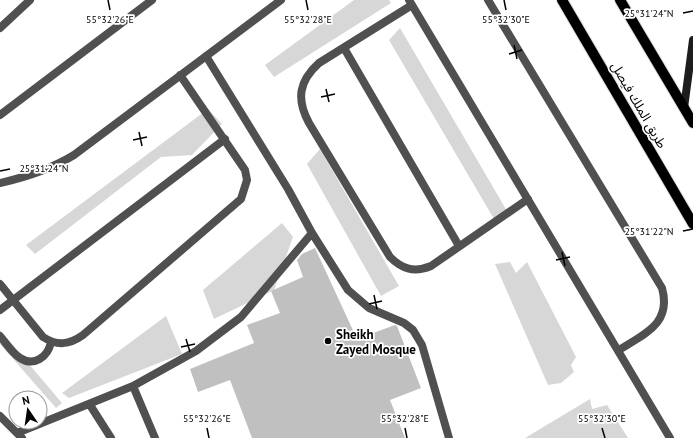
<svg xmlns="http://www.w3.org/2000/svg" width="693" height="438" font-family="'PT Sans','Noto Sans Arabic',sans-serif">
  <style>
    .green { fill: #d7d7d7 }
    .building { fill: #c0c0c0 }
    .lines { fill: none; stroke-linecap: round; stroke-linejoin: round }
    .primary-casing { stroke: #dbdbdb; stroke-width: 12 }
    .lane { stroke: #505050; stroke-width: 8 }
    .street { stroke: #505050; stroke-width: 8 }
    .secondary { stroke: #1d1d1d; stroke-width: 8 }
    .primary { stroke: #000; stroke-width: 10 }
    .ticks { fill: none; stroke: #000; stroke-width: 1.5 }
    .poi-dot { fill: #000; stroke: #fff; stroke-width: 1.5 }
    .labels { text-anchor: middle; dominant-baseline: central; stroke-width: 3.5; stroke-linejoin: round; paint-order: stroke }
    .street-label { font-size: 13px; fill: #000; stroke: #fff }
    .poi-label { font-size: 13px; font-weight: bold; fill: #000; stroke: #fff; text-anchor: start }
    .ticks-label { font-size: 10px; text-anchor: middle; fill: #000; stroke: #fff; stroke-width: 3.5; stroke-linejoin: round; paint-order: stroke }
  </style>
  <rect width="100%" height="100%" fill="#fff"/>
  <!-- green -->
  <path class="green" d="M 354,0 L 389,0 L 391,3 L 274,77 L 265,65 Z
    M 400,28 L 507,211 L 494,219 L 389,40 Z
    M 208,109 L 222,124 L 192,155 L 161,157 L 35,254 L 26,245 Z
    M 320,149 L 399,286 L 381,296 L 307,164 Z
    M 282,223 L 293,237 L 274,290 L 214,319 L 203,290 Z
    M 510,262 L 516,273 L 527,262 L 576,357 L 571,365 L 574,372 L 561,383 L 548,385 L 495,264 Z
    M 166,316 L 182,354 L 69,398 L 62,393 Z
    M 0,330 L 62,403 L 56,408 L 0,344 Z
    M 590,399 L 592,409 L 607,405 L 628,438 L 525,438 Z"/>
  <!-- building -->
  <path class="building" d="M 315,248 L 357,339 L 395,325 L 397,326 L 421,388 L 390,400 L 405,438 L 252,438 L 230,380 L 198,392 L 190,369 L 254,343 L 247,325 L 280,313 L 271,291 L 303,277 L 297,260 L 302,254 Z"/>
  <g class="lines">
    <defs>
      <path id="primary" d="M 562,0 L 693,224
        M 620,0 L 693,123"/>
    </defs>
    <!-- primary casing -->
    <use href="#primary" class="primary-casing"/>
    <!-- lane -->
    <path class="lane" d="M 409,0 L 670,438
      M 488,0 L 662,288 C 672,324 644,334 619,350
      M 412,5 L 319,63 C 299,81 296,99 309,123 L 390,257 C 402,269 414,273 431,266 L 528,199
      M 344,48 L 459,246
      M 206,56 L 288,189 L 312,233 L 348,290 L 369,308 L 404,323 L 413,330 L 422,345 L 449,438
      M 0,115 L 152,0
      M 0,183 C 27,177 51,169 74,155 L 281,0
      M 0,284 L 43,337 C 57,346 69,345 83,335 L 241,199 L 247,180 L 245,170 L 180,75
      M 0,310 L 225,139
      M 0,336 C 6,343 12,353 20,358 C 34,367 48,357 51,342
      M 133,386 L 155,438
      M 90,405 L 111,438
      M 0,416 L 22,438
      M 17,433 L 133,386 L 196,351 L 241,317 L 312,233"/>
    <!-- street -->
    <path class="street" d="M 0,28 L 30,0"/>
    <!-- secondary -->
    <path class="secondary" d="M 684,108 L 693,40"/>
    <!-- primary -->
    <use href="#primary" class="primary"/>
  </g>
  <!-- ticks -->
  <path class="ticks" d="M 108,0 L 110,10M 306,0 L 308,10M 504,0 L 506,10M 683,13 L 693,11M 514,45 L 517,59M 509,54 L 522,50M 326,89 L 329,102M 321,97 L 335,94M 139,132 L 142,146M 133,140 L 147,137M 0,171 L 10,169M 683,231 L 693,229M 562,252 L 565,266M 556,260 L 570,257M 374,295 L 377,309M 369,304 L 382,301M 186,339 L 190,352M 181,347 L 195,344M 207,428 L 209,438M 405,428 L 407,438M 602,428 L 605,438"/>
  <!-- markers -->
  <circle class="poi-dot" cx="328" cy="341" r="4"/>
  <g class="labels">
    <!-- street labels -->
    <g class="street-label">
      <text transform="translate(639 105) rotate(60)">طريق الملك فيصل</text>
    </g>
    <!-- poi labels -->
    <g class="poi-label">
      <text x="336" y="334">Sheikh<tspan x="336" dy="15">Zayed Mosque</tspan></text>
    </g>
  </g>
  <g class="ticks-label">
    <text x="649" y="17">25°31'24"N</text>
    <text x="110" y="23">55°32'26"E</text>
    <text x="308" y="23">55°32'28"E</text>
    <text x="506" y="23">55°32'30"E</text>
    <text x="44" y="172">25°31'24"N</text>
    <text x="649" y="235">25°31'22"N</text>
    <text x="207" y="422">55°32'26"E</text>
    <text x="405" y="422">55°32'28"E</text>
    <text x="602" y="422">55°32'30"E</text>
  </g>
  <!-- north arrow -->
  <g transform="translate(28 410) rotate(347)"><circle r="19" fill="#ffffff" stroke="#999999"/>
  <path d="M0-3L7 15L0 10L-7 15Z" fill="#000000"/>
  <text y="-6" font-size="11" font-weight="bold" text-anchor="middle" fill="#000000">N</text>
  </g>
</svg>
